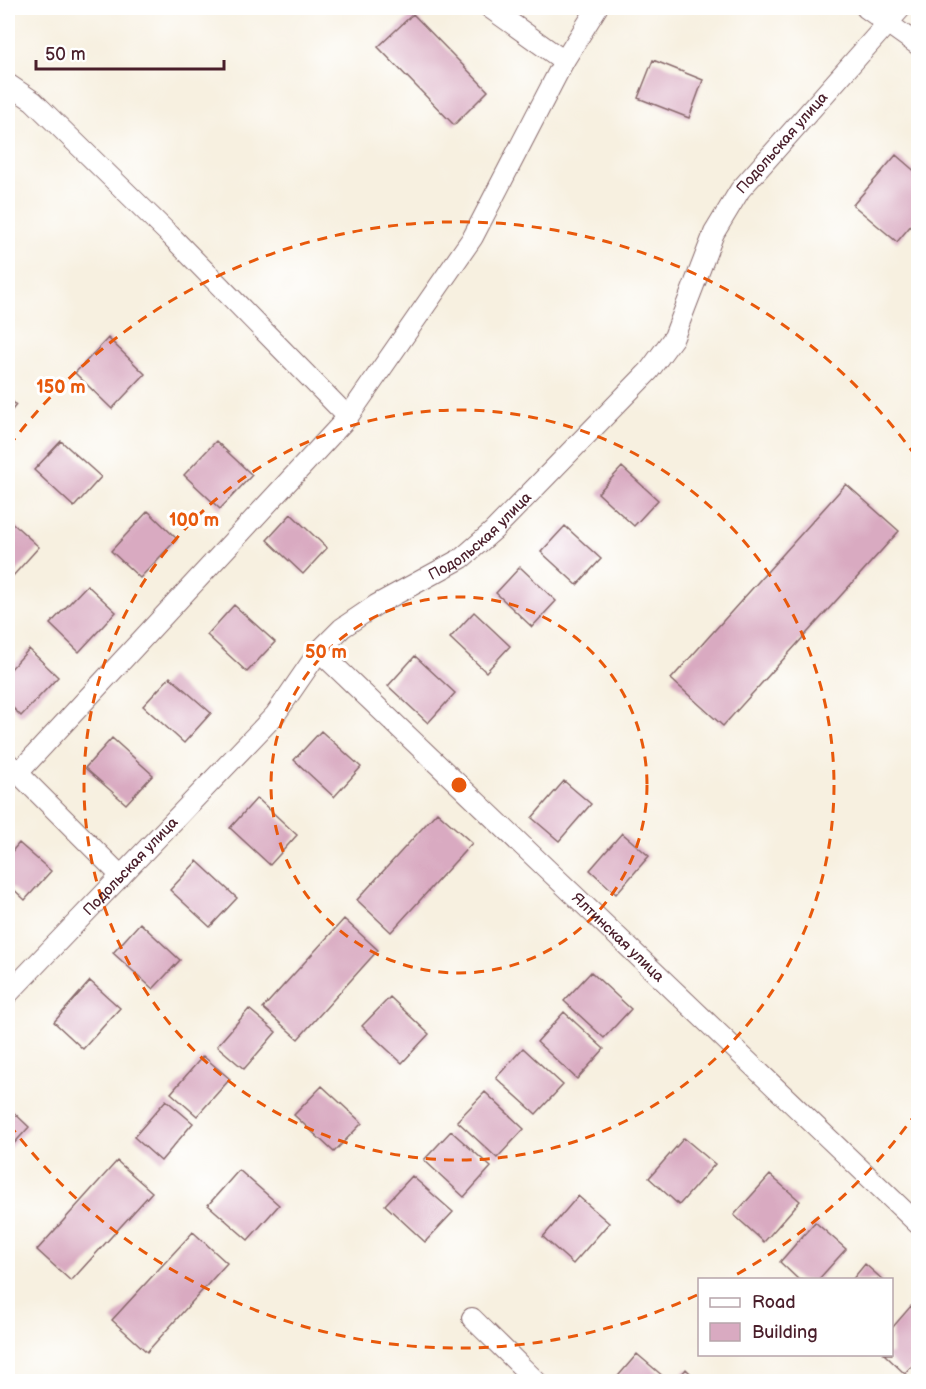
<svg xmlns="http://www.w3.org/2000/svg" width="926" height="1389" font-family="'Balsamiq Sans',sans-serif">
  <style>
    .building { fill: #d9aac1 }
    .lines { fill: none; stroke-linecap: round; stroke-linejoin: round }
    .minor-casing { stroke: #87686a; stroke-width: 22 }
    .minor { stroke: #fff; stroke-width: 20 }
    .ring { fill: none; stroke: #e8590c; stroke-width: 3; stroke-dasharray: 10 8 }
    .labels { text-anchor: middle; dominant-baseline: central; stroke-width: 6; stroke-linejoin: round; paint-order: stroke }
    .street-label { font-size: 15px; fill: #4a1f2b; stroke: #fff }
    .centre { fill: #e8590c; stroke: #fff; stroke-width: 3 }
    .ring-label { font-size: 18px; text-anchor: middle; font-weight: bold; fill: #e8590c; stroke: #fff; stroke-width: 6; stroke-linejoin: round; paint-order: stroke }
  </style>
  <rect width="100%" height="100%" fill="#fff"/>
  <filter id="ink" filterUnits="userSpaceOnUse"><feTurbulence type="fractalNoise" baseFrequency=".0167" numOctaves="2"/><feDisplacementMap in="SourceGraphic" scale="12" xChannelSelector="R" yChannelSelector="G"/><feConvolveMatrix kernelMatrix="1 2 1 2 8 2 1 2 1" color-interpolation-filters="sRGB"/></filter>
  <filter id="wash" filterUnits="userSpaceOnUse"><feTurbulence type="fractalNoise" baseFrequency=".008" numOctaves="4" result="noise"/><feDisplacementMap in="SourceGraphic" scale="24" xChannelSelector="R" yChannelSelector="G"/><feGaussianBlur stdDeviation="1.35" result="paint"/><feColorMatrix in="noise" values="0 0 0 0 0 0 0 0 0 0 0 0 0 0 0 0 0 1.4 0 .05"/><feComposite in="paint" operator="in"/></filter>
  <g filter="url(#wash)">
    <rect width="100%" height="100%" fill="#f7f0e0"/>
    <g id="blocks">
      <!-- building -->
      <path class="building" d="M 413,14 L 488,91 L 454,125 L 378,47 Z
        M 653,60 L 703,80 L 689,118 L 638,98 Z
        M 896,155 L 918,174 L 918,217 L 897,242 L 853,205 Z
        M 108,338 L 145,374 L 112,409 L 75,373 Z
        M 8,397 L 16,405 L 8,415 Z
        M 61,441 L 101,477 L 74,507 L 34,470 Z
        M 216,441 L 252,475 L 220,509 L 184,475 Z
        M 622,467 L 658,500 L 634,526 L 598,493 Z
        M 846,484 L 899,531 L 723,726 L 671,679 Z
        M 148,511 L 177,539 L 140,578 L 111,551 Z
        M 291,514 L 327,548 L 303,574 L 267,540 Z
        M 8,519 L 39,547 L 12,577 L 8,573 Z
        M 565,526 L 601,559 L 577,585 L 541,552 Z
        M 520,567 L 556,601 L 532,627 L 496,593 Z
        M 87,585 L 116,612 L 79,652 L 50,624 Z
        M 234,605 L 275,642 L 247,672 L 207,635 Z
        M 474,612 L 510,646 L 486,672 L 450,638 Z
        M 29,649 L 58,677 L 21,716 L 8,703 L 8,672 Z
        M 415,656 L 455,693 L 428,723 L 388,686 Z
        M 170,677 L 211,713 L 184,743 L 143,706 Z
        M 321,731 L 361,767 L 334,797 L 294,760 Z
        M 112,738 L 153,775 L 126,804 L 85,768 Z
        M 564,781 L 591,804 L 559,841 L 532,818 Z
        M 257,798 L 297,835 L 270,865 L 230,828 Z
        M 437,812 L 472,843 L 391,932 L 357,900 Z
        M 622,833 L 649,856 L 616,894 L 590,870 Z
        M 19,843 L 51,871 L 25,900 L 8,884 L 8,856 Z
        M 197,861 L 237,898 L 210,927 L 170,890 Z
        M 344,919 L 378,950 L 298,1039 L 263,1008 Z
        M 140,923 L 180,960 L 153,989 L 113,953 Z
        M 591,972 L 631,1009 L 604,1038 L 564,1001 Z
        M 90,981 L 120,1008 L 83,1049 L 54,1022 Z
        M 390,997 L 429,1034 L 402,1063 L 362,1026 Z
        M 249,1009 L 276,1032 L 244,1069 L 217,1046 Z
        M 564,1012 L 604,1049 L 577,1079 L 537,1042 Z
        M 523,1048 L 563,1085 L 536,1114 L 496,1078 Z
        M 203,1056 L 230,1079 L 197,1116 L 171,1093 Z
        M 322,1086 L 362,1123 L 334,1152 L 294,1115 Z
        M 485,1092 L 524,1129 L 497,1158 L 457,1121 Z
        M 166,1100 L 193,1123 L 161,1161 L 134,1137 Z
        M 8,1107 L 29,1127 L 8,1150 Z
        M 451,1131 L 491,1167 L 464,1197 L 424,1160 Z
        M 684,1138 L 715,1164 L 679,1205 L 649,1178 Z
        M 117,1161 L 152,1192 L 71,1281 L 37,1250 Z
        M 239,1170 L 279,1205 L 248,1240 L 208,1205 Z
        M 770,1175 L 800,1201 L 764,1242 L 734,1215 Z
        M 412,1176 L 453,1212 L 425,1242 L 385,1205 Z
        M 578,1196 L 609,1223 L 573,1264 L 543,1237 Z
        M 815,1222 L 846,1249 L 818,1280 L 799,1280 L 780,1262 Z
        M 193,1232 L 227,1263 L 147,1352 L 112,1320 Z
        M 865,1264 L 883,1280 L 852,1280 Z
        M 911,1306 L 918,1313 L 918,1359 L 905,1374 L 884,1354 L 892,1354 L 892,1328 Z
        M 637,1354 L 664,1377 L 660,1382 L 613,1382 Z
        M 686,1369 L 699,1382 L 675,1382 Z"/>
    </g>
  </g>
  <g filter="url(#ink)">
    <use href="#blocks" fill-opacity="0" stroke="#87686a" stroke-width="1.5"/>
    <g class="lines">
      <defs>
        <g id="minor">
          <path d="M 490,8 L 564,61"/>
          <path d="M 866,8 L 918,45"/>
          <path d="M 8,84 L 33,101 L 170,235 L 348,417"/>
          <path id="s1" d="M 319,651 L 918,1224"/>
          <path d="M 8,763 L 121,876"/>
          <path d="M 18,773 L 348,417 L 473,237 L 564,61 L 597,8"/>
          <path id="s2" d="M 8,994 L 275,715 L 319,651 L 342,628 L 376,605 L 462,558 L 493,531 L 649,371 L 674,337 L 714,233 L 740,190 L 901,8"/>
          <path d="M 472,1318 L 537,1382"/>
        </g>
      </defs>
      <!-- minor casing -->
      <use href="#minor" class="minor-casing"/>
      <!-- minor -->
      <use href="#minor" class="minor"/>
    </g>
  </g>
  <!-- distance rings -->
  <g class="ring">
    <circle cx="459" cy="785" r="188"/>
    <circle cx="459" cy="785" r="375"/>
    <path d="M917 1112A563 563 0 0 1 732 1277M697 1295A563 563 0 0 1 9 1124M9 446A563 563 0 0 1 917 458"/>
  </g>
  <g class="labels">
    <!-- street labels -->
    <g class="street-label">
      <text stroke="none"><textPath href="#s2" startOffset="1167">Подольская улица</textPath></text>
      <text stroke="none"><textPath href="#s2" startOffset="663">Подольская улица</textPath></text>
      <text stroke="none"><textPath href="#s2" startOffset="177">Подольская улица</textPath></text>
      <text stroke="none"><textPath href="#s1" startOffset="414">Ялтинская улица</textPath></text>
    </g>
  </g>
  <circle cx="459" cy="785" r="9" class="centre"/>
  <g class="ring-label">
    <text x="61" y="393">150 m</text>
    <text x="194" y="526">100 m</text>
    <text x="326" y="658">50 m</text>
  </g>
  <!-- margin -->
  <rect width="926" height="1389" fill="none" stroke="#fff" stroke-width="30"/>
  <!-- legend -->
  <rect x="698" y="1278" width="195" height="78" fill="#ffffff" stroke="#b7a5aa" stroke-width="1.5"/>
  <rect x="710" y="1298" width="30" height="9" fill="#ffffff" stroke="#b7a5aa" stroke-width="1.5"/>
  <text x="752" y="1308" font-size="18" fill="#4a1f2b">Road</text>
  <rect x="710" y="1323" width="30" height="18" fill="#d9aac1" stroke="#b7a5aa" stroke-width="1.5"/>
  <text x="752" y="1338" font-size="18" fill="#4a1f2b">Building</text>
  <!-- scale -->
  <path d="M36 60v9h188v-9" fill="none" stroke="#4a1f2b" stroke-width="3"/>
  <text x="45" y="60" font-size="18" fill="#4a1f2b" stroke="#ffffff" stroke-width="4.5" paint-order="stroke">50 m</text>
</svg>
